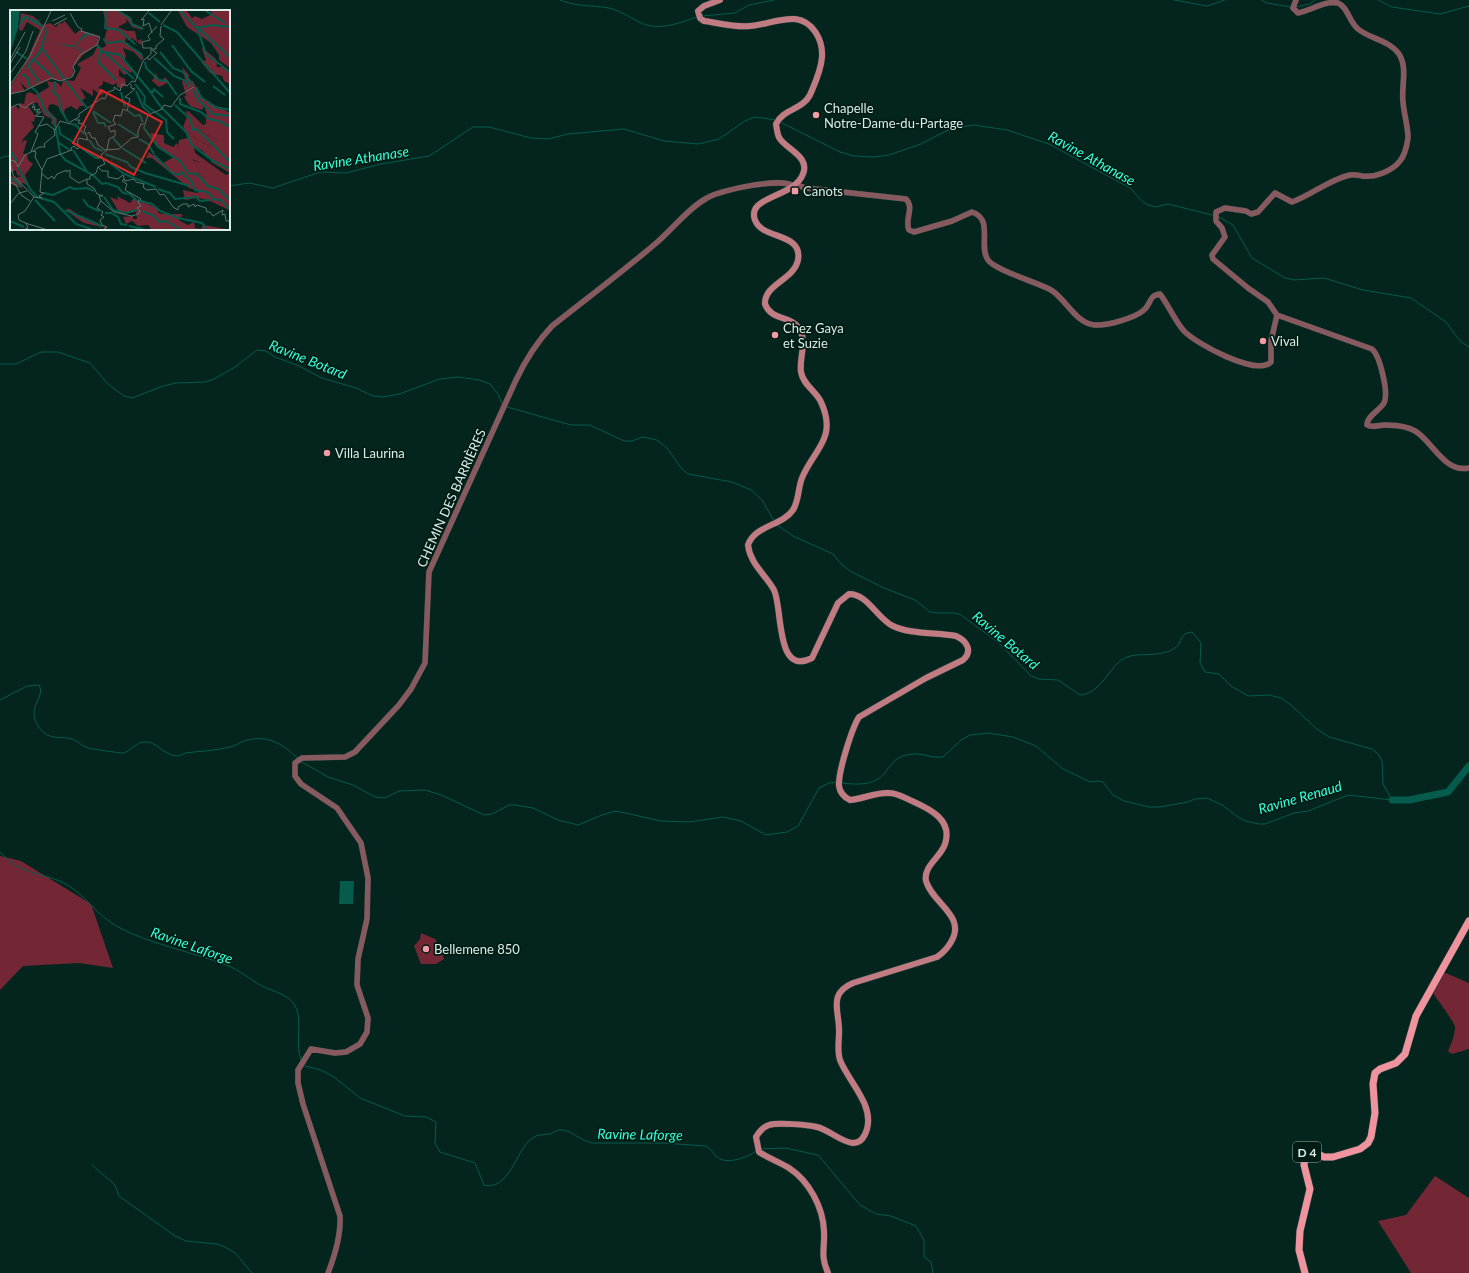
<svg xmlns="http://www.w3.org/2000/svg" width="1469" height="1273" font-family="Lato,sans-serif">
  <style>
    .grass { fill: #732735 }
    .water { fill: #055b4c }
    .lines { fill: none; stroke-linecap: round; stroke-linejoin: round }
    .stream { stroke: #055b4c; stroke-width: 1 }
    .river { stroke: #055b4c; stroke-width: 7 }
    .tertiary-casing { stroke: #21413a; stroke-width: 6 }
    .secondary-casing { stroke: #21413a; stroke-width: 7 }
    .primary-casing { stroke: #21413a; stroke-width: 8 }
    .tertiary { stroke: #865a5e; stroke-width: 5.5 }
    .secondary { stroke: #c17b82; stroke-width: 6 }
    .primary { stroke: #ef949e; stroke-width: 7 }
    .poi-dot { fill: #f49aa4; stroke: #001c15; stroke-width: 1.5 }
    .labels { text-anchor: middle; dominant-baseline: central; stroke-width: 3.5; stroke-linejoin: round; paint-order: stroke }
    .shield { fill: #001c15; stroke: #99aea8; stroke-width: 1 }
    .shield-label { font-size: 12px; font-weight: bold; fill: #daece7 }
    .poi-label { font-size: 13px; fill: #daece7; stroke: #001c15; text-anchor: start }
    .street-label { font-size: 13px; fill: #daece7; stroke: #001c15 }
    .water-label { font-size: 14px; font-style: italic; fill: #36ffd7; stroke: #001c15 }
    .inset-river { fill: none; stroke: #055b4c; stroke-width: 2 }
    .inset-road { fill: none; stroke: #59756e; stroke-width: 1 }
    .view { fill: #d62828; fill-opacity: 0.15; stroke: #d62828; stroke-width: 2 }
    .inset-edge { fill: none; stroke: #daece7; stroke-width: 2 }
  </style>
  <rect width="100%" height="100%" fill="#03251e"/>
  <!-- grass -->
  <path class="grass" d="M 0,856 L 21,861 L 91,904 L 113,968 L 79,963 L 23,966 L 0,990 Z
    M 421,933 L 435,939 L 437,942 L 435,950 L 442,953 L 444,959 L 436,964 L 421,964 L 414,946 L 420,939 Z
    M 1441,971 L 1469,983 L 1469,1049 L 1452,1054 L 1448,1051 C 1451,1044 1455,1035 1455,1027 C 1454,1021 1435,997 1431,990 Z
    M 1435,1176 L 1469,1198 L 1469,1273 L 1411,1273 L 1378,1221 L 1406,1215 Z"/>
  <!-- water -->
  <path class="water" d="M 340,881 L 354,881 L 353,904 L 339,904 Z"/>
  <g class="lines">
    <!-- stream -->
    <path class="stream" d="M 560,0 C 576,7 592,5 609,8 C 621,11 629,17 639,22 C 658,32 679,23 697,17
      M 1174,0 L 1207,6 L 1225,0
      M 1261,0 L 1267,3 L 1291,7
      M 1378,0 L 1392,7 L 1440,14 L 1469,6
      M 1296,7 L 1310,4 L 1315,0
      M 702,16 L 735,13 L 749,5 L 774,0
      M 780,122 L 840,152 L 854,156 L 874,157 L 889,155 L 921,144 L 946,131 L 955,128 L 974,125 L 1007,130 L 1049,144 L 1130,188 L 1143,202 L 1148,205 L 1156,207 L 1168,204 L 1212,215
      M 0,158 L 11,155
      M 229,186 L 249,183 L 273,188 L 320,172 L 346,173 L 381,164 L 429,156 L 473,127 L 489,127 L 531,138 L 548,139 L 568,134 L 624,129 L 664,141 L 698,144 L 719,139 L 745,121 L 755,117 L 776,120
      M 1219,217 L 1233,225 L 1252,258 L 1285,278 L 1294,280 L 1324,278 L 1363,290 L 1411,298 L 1446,322 L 1460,341 L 1469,347
      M 0,364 L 16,364 L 41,352 L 58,352 L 90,363 L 108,384 L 124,396 L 132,398 L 163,386 L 176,383 L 205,382 L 214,379 L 235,367 L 257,350 L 266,351 L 275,357 L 299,366 L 322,378 L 356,388 L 373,396 L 383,397 L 399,394 L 440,379 L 458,377 L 479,380 L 490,384 L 498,394 L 502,404
      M 507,407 L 571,425 L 590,425 L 624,441 L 632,441 L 643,437 L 657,440 L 667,448 L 681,468 L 688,474 L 732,482 L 751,490 L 762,500 L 774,521
      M 777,525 L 793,536 L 833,554 L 840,563 L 850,571 L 884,588 L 915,600 L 930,612 L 939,613 L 955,613 L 961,615 L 999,643 L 1031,676 L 1039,679 L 1058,680 L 1080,695 C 1098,694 1107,673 1119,662 C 1132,649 1157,660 1175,648 C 1183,642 1179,633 1192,632 L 1201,643 L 1200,663 L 1205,672 L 1219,674 L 1231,686 L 1248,696 L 1269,695 L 1281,698 L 1292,706 L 1318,730 L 1329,737 L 1372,749 L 1379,755 L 1382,761 L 1383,784 L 1392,800
      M 0,700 L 27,686 L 39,685 C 47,698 21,709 43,732 C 52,740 62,736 72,739 C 78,741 82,746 88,748 C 91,749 120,753 123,753 C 131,751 136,742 144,742 C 156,740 164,756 177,756 C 180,756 183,754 185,753 C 200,751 215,751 230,747 C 235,746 239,743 244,741 C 266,734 283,743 298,759
      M 302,762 L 328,777 L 353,785 L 375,797 L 385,798 L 399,791 L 425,790 L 441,795 L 484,815 L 492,814 L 509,805 L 515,805 L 533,808 L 558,820 L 578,825 L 602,815 L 616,811 L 661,821 L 689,822 L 723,817 L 741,821 L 766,835 L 787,832 L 798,826 L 819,788 L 829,783 L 837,782
      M 842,783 C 859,785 876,786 887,770 C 892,763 895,759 903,756 C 921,750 929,759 943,757 L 961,740 L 970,735 L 988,733 L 1013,737 L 1036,746 L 1063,769 L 1082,778 L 1090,782 L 1099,781 L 1103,782 L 1113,795 L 1124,801 L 1149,807 L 1160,807 L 1188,802 L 1195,799 L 1207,798 L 1222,805 L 1238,817 L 1245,821 L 1259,824 L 1265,824 L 1294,813 L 1308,811 L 1348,795 L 1392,800
      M 0,852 C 22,876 38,871 64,883 C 85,894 97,916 118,927 C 152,945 190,951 226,965 C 240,970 249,979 262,986 C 272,991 287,994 294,1004 C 304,1018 294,1042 301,1060
      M 305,1066 L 321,1070 L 334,1077 L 360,1098 L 405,1116 L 426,1117 L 436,1122 L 435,1144 L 440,1152 L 475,1163 L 484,1185 C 508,1192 517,1150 530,1140 C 536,1134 542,1135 550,1134 C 553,1133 556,1130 559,1130 C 570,1128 581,1142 593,1143 L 663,1143 L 705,1146 C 711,1148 713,1153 717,1157 C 726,1165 747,1158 756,1151
      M 760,1149 L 785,1148 L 818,1155 L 860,1205 L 876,1214 L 891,1216 L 916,1226 L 924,1240 L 924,1257 L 931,1262 L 933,1273
      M 92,1165 L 115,1185 L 119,1196 L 175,1236 L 186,1241 L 217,1244 L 225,1247 L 235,1253 L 252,1273"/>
    <!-- river -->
    <path class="river" d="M 1392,800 L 1409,800 L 1448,792 L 1469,766"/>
    <defs>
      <path id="tertiary" d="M 796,185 L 806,188 L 906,199 C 915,208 904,220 909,230 L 914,232 L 952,221 L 972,212 C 994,219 978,246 988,260 C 996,271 1037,282 1051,290 C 1066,299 1076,324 1095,325 C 1107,326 1135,318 1144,310 C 1151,304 1149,295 1160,294 C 1169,306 1175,321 1184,331 C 1195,343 1257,377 1271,362 L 1271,341 L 1277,315
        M 1277,315 L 1268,302 L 1248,288 L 1213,259 L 1212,255 L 1225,237 L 1222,228 L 1216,221 L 1216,212 L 1225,208 L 1246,211 L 1251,214 L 1258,212 L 1275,193 L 1292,202 C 1312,195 1330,179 1350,175 C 1355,174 1357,175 1362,176 C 1375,178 1392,171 1400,161 C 1405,155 1407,145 1408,138 C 1408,126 1404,114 1403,102 C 1401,87 1408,68 1399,54 C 1389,40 1370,39 1358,29 C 1349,22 1348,7 1338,3 C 1325,0 1310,11 1298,13 L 1293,8 L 1296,0
        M 1277,315 L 1372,349 C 1380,356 1389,393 1384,403 C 1380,410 1366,417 1367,425 C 1372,428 1378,425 1385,425 C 1396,425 1409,426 1418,433 C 1434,445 1446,473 1469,468
        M 328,1273 C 335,1255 341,1235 340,1216 L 303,1104 L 298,1083 L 298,1070 L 311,1049 L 335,1053 L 346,1052 L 360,1044 L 367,1032 L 368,1018 L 357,985 L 358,959 L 367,919 L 368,878 L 361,843 L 337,808 L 301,784 L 295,776 L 295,763 L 302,758 L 345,757 L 355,752 L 399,705 L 411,689 L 425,663 L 429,572 L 516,380 C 526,359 536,343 552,326 C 586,299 621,273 655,244 C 672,230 687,209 707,198 C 720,190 784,176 795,187"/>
      <path id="secondary" d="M 720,0 L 704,6 L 698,11 L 700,18 L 704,21 C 719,23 735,28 750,26 C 765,25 779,18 795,19 C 813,21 823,40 822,57 C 821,71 815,83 810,95 C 802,110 783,109 776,124 C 777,129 777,135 780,139 C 788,150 810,157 803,174 C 794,198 746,196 755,220 C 762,240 803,232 798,260 C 794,280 764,284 765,304 C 771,321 792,315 800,330 C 807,343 799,358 801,372 C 803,385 816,391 821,402 C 838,439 813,450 802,478 C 798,488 799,500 793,510 C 782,526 755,525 748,545 C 750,564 766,575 774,590 C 783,608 775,677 812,658 L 838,603 L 849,594 C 867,594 876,616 891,625 C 910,635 936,632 956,636 C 967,641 973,651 963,660 L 926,678 L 859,717 C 852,728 838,772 839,786 C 840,793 844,797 850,800 C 863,799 876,792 889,793 C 897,793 905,798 912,801 C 930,809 953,820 945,844 C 941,857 923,866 926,881 C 932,903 967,916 951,942 C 947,949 943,953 937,957 L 853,983 C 827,994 840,1012 839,1033 C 839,1042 837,1051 840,1060 C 848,1081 874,1104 867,1129 C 858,1160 833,1130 817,1127 C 809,1125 777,1122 769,1125 C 763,1127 759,1132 756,1137 L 759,1152 C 768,1158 779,1162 789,1168 C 809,1181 823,1207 824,1231 C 825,1249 820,1255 828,1273"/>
      <path id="primary" d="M 1305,1273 L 1299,1250 L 1300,1231 L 1310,1189 L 1304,1165 L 1305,1155 L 1311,1151 L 1324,1157 L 1333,1157 L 1360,1149 L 1368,1143 L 1371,1137 L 1375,1113 L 1373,1084 L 1375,1073 L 1380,1069 L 1396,1063 L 1405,1054 L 1416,1016 L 1469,921"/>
    </defs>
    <!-- tertiary casing -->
    <use href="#tertiary" class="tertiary-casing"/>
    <!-- secondary casing -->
    <use href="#secondary" class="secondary-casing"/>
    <!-- primary casing -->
    <use href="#primary" class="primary-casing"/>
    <!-- tertiary -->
    <use href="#tertiary" class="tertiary"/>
    <!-- secondary -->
    <use href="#secondary" class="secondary"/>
    <!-- primary -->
    <use href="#primary" class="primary"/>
  </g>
  <!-- markers -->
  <g class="poi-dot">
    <circle cx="816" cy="115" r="4"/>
    <rect x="791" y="187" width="8" height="8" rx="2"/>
    <circle cx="775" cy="335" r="4"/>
    <circle cx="1263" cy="341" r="4"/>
    <circle cx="327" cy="453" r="4"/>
    <circle cx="426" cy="949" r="4"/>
  </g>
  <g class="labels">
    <!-- shield labels -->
    <rect class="shield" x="1293" y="1142" width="28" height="20" rx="3"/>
    <g class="shield-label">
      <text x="1307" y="1152">D 4</text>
    </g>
    <!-- poi labels -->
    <g class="poi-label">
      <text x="824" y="108">Chapelle<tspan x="824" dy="15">Notre-Dame-du-Partage</tspan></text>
      <text x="803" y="191">Canots</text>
      <text x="783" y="328">Chez Gaya<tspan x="783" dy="15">et Suzie</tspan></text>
      <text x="1271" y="341">Vival</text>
      <text x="335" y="453">Villa Laurina</text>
      <text x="434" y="949">Bellemene 850</text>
    </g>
    <!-- street labels -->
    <g class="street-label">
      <text transform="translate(451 498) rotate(-66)">CHEMIN DES BARRIÈRES</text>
    </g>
    <!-- water labels -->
    <g class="water-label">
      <text transform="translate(361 158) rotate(-9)">Ravine Athanase</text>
      <text transform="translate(1092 158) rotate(29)">Ravine Athanase</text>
      <text transform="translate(308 359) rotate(22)">Ravine Botard</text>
      <text transform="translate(1006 640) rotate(40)">Ravine Botard</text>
      <text transform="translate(1300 797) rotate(-16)">Ravine Renaud</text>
      <text transform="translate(192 945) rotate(19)">Ravine Laforge</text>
      <text transform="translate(640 1134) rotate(1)">Ravine Laforge</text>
    </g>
  </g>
  <!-- overview -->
  <g transform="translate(10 10)">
    <rect width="220" height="220" fill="#03251e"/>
    <path d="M 93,1 L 110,1 L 121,8 L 123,14 L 133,17 L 132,20 L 122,17 L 116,8 L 117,12 L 108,17 L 117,21 L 125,21 L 127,31 L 132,29 L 131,35 L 122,28 L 119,30 L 116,28 L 115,31 L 122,39 L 131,43 L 134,49 L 131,50 L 124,42 L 113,38 L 116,46 L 114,52 L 123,60 L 121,63 L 111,57 L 118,63 L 114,65 L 109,59 L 109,66 L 115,69 L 116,75 L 111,78 L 107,77 L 107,73 L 103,75 L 93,71 L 93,74 L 88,78 L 93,80 L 93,84 L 90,85 L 83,79 L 83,86 L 70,78 L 76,88 L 72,90 L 75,96 L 70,96 L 67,100 L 61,96 L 55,99 L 54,102 L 58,112 L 49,97 L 43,94 L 39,95 L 38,100 L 47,109 L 46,118 L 41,113 L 42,109 L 34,105 L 27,92 L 18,96 L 25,106 L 24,112 L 21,111 L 24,117 L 13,129 L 12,134 L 14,130 L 17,131 L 13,144 L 17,144 L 18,150 L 23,154 L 15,165 L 19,176 L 13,173 L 11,173 L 13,178 L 5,176 L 0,173 L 0,165 L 6,168 L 11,166 L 7,165 L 6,160 L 0,163 L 0,97 L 6,96 L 9,100 L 9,93 L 14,94 L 16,84 L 20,82 L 26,85 L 39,77 L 37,71 L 48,73 L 51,77 L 53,70 L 64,71 L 71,58 L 67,54 L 83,45 L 88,35 L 92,38 L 96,36 L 94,30 L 97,19 ZM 168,1 L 177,1 L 182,8 L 185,6 L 192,9 L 202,4 L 201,1 L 220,1 L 220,58 L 209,50 L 209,45 L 201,33 L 177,17 ZM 172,57 L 179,65 L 179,70 L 183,71 L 191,88 L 220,103 L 220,113 L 215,114 L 200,108 L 195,100 L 195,95 L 176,85 L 172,72 L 175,69 ZM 146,63 L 149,70 L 152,71 L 155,67 L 159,72 L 149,77 L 142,71 ZM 178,104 L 190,117 L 209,129 L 209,131 L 189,120 L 181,110 L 179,121 L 187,130 L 201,136 L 207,145 L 220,152 L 220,158 L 198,147 L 182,130 L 173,117 ZM 140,123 L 154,125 L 154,133 L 158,135 L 164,137 L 166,133 L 184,151 L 189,152 L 193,158 L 188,163 L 207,179 L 204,185 L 207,191 L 217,194 L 219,200 L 198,190 L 187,188 L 175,190 L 173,180 L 187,183 L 189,181 L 179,178 L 142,148 L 136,148 L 139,142 L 153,153 L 164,147 L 148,137 ZM 107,186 L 120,193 L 123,189 L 131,191 L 149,199 L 148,203 L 153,204 L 171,204 L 173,206 L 168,208 L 170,211 L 178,215 L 184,212 L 185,218 L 191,219 L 193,215 L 216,219 L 141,219 L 138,215 L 128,216 L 122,211 L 116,214 L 113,207 L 123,206 L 123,209 L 127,209 L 126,202 L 110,204 L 100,187 L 108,190 Z" fill="#732735"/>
    <path d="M 194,34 L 194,39 L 206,49 L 207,57 L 214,57 L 219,63 L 220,74 L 214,71 L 212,66 L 200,63 L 191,52 L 196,50 L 192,39 ZM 176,85 L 182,88 L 186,86 L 195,95 L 192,100 L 180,96 L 174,87 ZM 178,101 L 193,115 L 196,114 L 196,103 L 204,110 L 220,113 L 220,152 L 204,144 L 201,136 L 187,130 L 179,121 L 181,109 L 189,120 L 209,131 L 190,117 L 175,102 ZM 178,123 L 194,141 L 184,137 L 185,143 L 216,165 L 220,163 L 220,205 L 217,194 L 207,191 L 203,185 L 207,179 L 195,174 L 194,168 L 188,163 L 192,158 L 189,152 L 176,147 L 168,136 L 169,130 L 177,128 ZM 202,147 L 220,158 L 220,163 L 201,152 ZM 58,198 L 77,210 L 84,211 L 89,215 L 101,219 L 74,213 L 58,202 Z" fill="#732735"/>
    <path d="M 11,3 L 23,6 L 33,15 L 40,13 L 46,17 L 50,12 L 51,14 L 55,11 L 65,24 L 70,20 L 89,26 L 87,35 L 73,45 L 63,57 L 64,65 L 50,71 L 42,69 L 17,79 L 10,72 L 15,81 L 0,84 L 0,77 L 15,54 L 30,20 L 17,12 L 12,21 L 9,20 Z" fill="#732735"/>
    <path d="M 0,1 L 10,1 L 8,17 L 14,5 L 27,11 L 31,9 L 28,12 L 34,17 L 37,20 L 38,26 L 38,28 L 40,32 L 44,34 L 59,35 L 63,36 L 72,28 L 65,36 L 70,39 L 72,41 L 76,43 L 72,42 L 64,36 L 62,37 L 51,35 L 41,33 L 39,31 L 35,19 L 16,8 L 8,18 L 0,44 Z" fill="#055b4c"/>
    <path class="inset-river" d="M 108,1 L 120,8 L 122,14 L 133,19M 170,1 L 187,18M 196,1 L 215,13M 139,3 L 150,12M 153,15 L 167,22 L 220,83M 96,18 L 109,20 L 125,34M 187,18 L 196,44 L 220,62M 188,18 L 201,15 L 220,17M 95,19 L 96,1M 189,19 L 220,47M 93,29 L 98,33 L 113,31M 70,30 L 76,24 L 82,25M 114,32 L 131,44 L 132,48M 87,35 L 93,42 L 110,45 L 139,80M 162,35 L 181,61 L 195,72M 31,37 L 54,69M 90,40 L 89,53 L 106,70M 6,42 L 17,49M 150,42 L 163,58 L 173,62 L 183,75M 95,43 L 124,69M 144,48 L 164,66 L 176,71 L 179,77M 23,49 L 43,67M 135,52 L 136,58 L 149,70 L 157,71 L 167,85M 18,56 L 28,70 L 25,72M 17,57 L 30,42 L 36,23M 12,64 L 19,69 L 18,74 L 27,82 L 36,102 L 44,108 L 50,143 L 55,150 L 83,165 L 92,174 L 96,173 L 108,177 L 113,183 L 120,184 L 126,190 L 142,194 L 150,201 L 168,208 L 192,213 L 196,219M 55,70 L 77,98M 45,71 L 43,82 L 49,87 L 50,99 L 58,112M 125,74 L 135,87 L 134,94M 203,76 L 215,85M 186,77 L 191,87 L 196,91M 139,80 L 151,97 L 176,122 L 182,135 L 203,151 L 220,159M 183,80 L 189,91 L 197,98M 126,81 L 133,97 L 140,103M 140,81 L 143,82 L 144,79 L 153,87M 111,82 L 115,97M 170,88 L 170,94 L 191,102M 197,91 L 205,97 L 220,100M 134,94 L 156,110 L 157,122 L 164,129M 165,95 L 180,109 L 183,120 L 187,119 L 220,152M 198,98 L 202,104 L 220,106M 83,101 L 101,113M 118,101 L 125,106 L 130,105 L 133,112M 83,102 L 88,113 L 94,113 L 96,117M 191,102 L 199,109 L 209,111 L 220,117M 61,114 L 66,115 L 74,124M 108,114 L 127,126M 135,115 L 134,118 L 148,137 L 170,151 L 178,163 L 187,164 L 198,176 L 208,179 L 220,190M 49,116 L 50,124 L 69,136M 103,128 L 111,137M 129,129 L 138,134 L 144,144M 79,130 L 85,138 L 93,141M 49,133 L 60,140M 71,138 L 86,148 L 90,148M 112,138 L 136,153M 0,140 L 7,151M 63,140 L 78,163M 95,144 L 117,152 L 121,157 L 135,163 L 180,176M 144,145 L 162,163 L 168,165 L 171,162 L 182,172 L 185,180 L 197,182 L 203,187M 95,149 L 114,164 L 146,177M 8,157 L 20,179 L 27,187 L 44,192 L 66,214 L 81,219M 0,170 L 4,169 L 11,176M 64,179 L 78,178 L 84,181M 148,179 L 160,183 L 165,189 L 186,187 L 190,191 L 200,190M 34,183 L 43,185 L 60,177 L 64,179M 94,187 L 103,200 L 115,203 L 127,200M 73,189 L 78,196 L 89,201M 201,189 L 211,190 L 220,199M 25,190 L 45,211M 55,200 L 92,216M 132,201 L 144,206 L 149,212 L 156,211 L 170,219M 95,203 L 101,203 L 108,207 L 111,214 L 117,215M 0,211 L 14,217M 119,216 L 133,219"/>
    <path class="inset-road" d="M 139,1 L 131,10 L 134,9 L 133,16 L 139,13 L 142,23M 42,11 L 55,5M 44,15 L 57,8M 151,15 L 161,1M 142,38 L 133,38 L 132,32 L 140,30 L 138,26 L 147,16M 137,47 L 139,50 L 147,43 L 142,40M 0,50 L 15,22M 0,54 L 10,37M 0,64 L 16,41 L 23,21M 0,75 L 20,46 L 41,1M 0,84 L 14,81 L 41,68 L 50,71 L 62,67 L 65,61 L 63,57 L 70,45 L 87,35 L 90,27 L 71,21 L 72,19 L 68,17 L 60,3M 0,98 L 8,94 L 15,98 L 23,92M 29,116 L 37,114 L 45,120 L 50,111 L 60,114 L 60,112 L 69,107 L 69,104 L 92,88 L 95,89 L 98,82 L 104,80 L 104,77 L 110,81 L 112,74 L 117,76 L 122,71 L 125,72 L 133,51 L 141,44 L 141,39 L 146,39 L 146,36 L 154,29 L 150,26 L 151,16M 77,124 L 79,122 L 82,128 L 85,128 L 88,135 L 95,140M 95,140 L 109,139 L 122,128 L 128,127 L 128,121 L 131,114 L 135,114 L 138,105 L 152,99 L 154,95 L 161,97 L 170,85 L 184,77M 23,141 L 29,137 L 35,137 L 34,134 L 45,125 L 44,119M 21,142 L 28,124 L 25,122 L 34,107 L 25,106 L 31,102 L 26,102 L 30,99 L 24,100 L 25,96 L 22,98 L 24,94M 0,150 L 5,151 L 8,157 L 15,145 L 23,141 L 26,142 L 25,147 L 32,160 L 30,182 L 34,183 L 29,186 L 32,188 L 24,187M 0,152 L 3,165 L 24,187M 88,157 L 92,161 L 98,161 L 98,167 L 108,169 L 113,165 L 115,171 L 124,169 L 126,172 L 134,174 L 133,177 L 137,180 L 146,179 L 150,185 L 154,184 L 163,197 L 168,200 L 168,197 L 173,194 L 178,194 L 178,197 L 184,194 L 185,197 L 187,195 L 196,198 L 197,202 L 200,202 L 203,206 L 213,200 L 212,205 L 215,204 L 216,211 L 220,211M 88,157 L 95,154 L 91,145 L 97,140 L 99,129 L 105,126 L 105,120 L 101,122 L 98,117 L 106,114 L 103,111 L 105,105 L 111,106 L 113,99 L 117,101 L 120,89 L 115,87 L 125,79 L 121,78 L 121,74M 32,160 L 37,149 L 62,140 L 61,138 L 64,136 L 67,139 L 70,137 L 67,132 L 69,128 L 78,130 L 74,120 L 76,117 L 73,114 L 68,113 L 70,110 L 65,110M 56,162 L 60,160 L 60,167 L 69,173 L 77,169M 31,163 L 38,169 L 42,166 L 44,169 L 47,164 L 57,160M 77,169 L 77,174 L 84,178 L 87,184 L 93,186 L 89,186 L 91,191 L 87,198 L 93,202 L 91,205 L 94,207 L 90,210 L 92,215 L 97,217 L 94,219M 77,169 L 80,169 L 80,166 L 86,163 L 88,157M 0,172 L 6,175 L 11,185 L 20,191M 91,191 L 104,202 L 122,206 L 128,204 L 130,201 L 127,198 L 131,196 L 128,192 L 131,189 L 115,180 L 117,174 L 112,171 L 114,169M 0,194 L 9,183 L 17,181M 15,213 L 35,219M 15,219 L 18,218 L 16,213 L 9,210 L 8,205 L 15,201 L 24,187"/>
    <path class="view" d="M 91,80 L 152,112 L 124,165 L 63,133 Z"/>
    <rect width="220" height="220" class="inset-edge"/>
  </g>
</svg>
